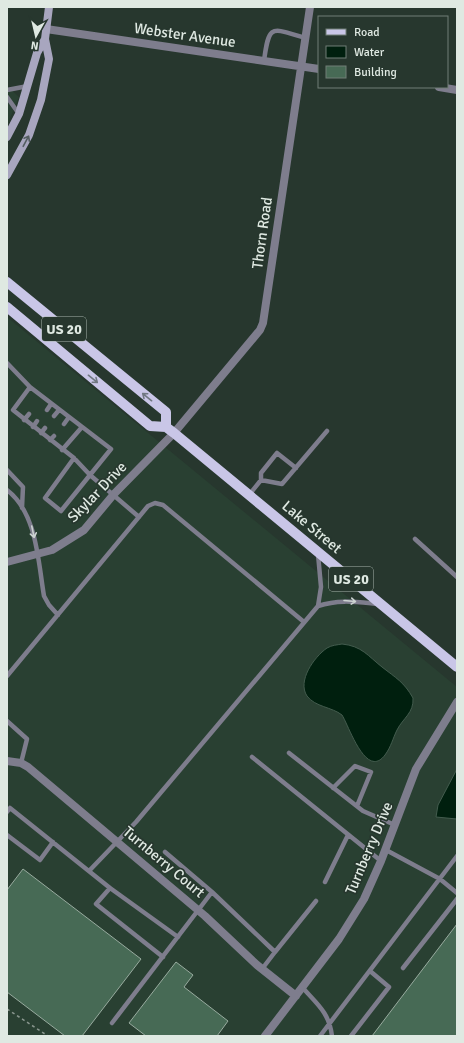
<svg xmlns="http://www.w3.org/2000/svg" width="464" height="1043" font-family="Signika,sans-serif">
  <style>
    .built { fill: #294032 }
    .water { fill: #001f0e; stroke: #435c4e }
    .building { fill: #476a55; stroke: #98ab9f }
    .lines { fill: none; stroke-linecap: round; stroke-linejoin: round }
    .path { stroke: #89968e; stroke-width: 1.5; stroke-dasharray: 3 3; stroke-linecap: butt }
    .service { stroke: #7e7d8d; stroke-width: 4.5 }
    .minor { stroke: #7e7d8d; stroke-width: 8 }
    .secondary { stroke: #a8a6bf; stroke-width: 8 }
    .primary { stroke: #c9c6e7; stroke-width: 10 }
    .oneway { stroke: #545e61 }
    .oneway2 { stroke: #707781 }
    .oneway3 { stroke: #ccd3d1 }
    .labels { text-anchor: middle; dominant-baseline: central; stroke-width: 3.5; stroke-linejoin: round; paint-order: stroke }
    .shield { fill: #27372e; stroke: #a8b4ac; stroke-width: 1 }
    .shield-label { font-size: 14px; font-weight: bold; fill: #dfe9e2 }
    .street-label { font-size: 15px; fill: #dfe9e2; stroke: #27372e }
  </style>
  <rect width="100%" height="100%" fill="#27372e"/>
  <!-- built -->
  <path class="built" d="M 7,86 L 19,97 L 7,125 Z
    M 7,317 L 457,687 L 457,1036 L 7,1036 Z"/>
  <!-- water -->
  <path class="water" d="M 342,644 C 362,646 368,656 382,667 C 396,678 404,682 413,698 C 414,713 403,718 397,730 C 393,738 391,747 385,755 C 366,780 349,726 342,715 C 332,707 315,707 307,696 C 297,681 314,657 327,648 C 332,645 337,645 342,644 Z
    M 457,769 L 457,819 L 436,817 L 438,805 Z"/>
  <!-- building -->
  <path class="building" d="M 23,869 L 141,959 L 82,1036 L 65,1036 L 7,992 L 7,890 Z
    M 457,924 L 457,1036 L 372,1036 Z
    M 176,962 L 193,975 L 184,987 L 228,1021 L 217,1036 L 146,1036 L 129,1023 Z"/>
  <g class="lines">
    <!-- path -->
    <path class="path" d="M 7,1009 L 48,1036"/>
    <!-- service -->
    <path class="service" d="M 264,61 C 269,23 271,28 305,38
      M 7,90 L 28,86
      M 7,97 L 19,114
      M 7,363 L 30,387 L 111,449 L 90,475 L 139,517
      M 30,387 L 13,410 L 74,458 L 45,498 L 61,511 L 90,475 L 74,458
      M 47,410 L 51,404
      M 54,416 L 59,410
      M 24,420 L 29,414
      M 64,424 L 69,417
      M 33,427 L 37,421
      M 41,433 L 45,428
      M 50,440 L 54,436
      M 62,450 L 82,427
      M 7,470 L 23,487 L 22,508
      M 261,480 L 261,473 L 277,453 L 296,468
      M 7,490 C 37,513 38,561 44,596 L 49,605 L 58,615
      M 249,495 L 261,480 L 282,484 L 327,431
      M 415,539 L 457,577
      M 318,554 L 321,587 L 318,606
      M 7,676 L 148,506 L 155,503 L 163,505 L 304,622
      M 7,721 L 27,739 L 21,763
      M 289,753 L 363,811 L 395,825
      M 252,757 L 381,861
      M 333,788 L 355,766 L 371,772 L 357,806
      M 7,812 L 10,808 L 110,888
      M 7,835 L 40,860 L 53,842
      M 386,850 L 440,879 L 457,893
      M 165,852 L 212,892
      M 89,871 L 136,822 L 318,606 C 339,599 357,602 378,604
      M 325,882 L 348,835
      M 275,952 L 316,901
      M 163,957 L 96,904 L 110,888 L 178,937
      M 403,968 L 457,899
      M 302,987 C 317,1004 329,1012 332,1036
      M 112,1023 L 212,892 L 275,952 L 262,969
      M 320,1036 L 457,856
      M 351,1036 L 389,987 L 370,971"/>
    <!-- minor -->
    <path class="minor" d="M 46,29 L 319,69
      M 439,87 L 457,90
      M 7,562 L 52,550 L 84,530 L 114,494 L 174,433 L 260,330 L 263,323 L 310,7
      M 7,761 L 21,763 L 28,767 L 205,916 L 257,965 L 296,996
      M 265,1036 L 339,939 L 364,899 L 381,861 L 416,769 L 457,702"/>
    <!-- secondary -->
    <path class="secondary" d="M 7,137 L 19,114 L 37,53 L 45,39
      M 7,175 L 29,135 L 41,100 L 49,59 L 45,39 L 49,7"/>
    <!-- primary -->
    <path class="primary" d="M 7,282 L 166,412 L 166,427
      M 7,307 L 150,426 L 166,427 L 174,433 L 457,667"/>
  </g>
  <!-- one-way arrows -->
  <defs><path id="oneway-shaft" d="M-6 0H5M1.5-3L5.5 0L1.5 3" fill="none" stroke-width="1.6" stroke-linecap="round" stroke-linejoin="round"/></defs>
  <use class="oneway" href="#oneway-shaft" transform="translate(26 141) rotate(-62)"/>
  <g class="oneway2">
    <use href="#oneway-shaft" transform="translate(93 379) rotate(39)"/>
    <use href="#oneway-shaft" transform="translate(147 397) rotate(-141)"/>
  </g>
  <g class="oneway3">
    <use href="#oneway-shaft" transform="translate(33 532) rotate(78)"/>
    <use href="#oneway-shaft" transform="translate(350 601) rotate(5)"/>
  </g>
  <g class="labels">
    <!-- shield labels -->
    <g class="shield">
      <rect x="42" y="317" width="44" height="24" rx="3"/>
      <rect x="329" y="567" width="44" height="24" rx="3"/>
    </g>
    <g class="shield-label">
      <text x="64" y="329">US 20</text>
      <text x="351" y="579">US 20</text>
    </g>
    <!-- street labels -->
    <g class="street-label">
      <text transform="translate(185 35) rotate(8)">Webster Avenue</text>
      <text transform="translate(262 233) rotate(-82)">Thorn Road</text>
      <text transform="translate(97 492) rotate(-46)">Skylar Drive</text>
      <text transform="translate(312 527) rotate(40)">Lake Street</text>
      <text transform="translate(369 848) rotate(-67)">Turnberry Drive</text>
      <text transform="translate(164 862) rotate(40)">Turnberry Court</text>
    </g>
  </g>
  <!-- border -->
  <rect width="464" height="1043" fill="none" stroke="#dfe9e2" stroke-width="16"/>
  <!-- legend -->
  <rect x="318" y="16" width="130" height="72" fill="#27372e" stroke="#717e76"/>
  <rect x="326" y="29" width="20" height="6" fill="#c9c6e7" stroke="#717e76"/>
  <text x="354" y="36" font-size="12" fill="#dfe9e2">Road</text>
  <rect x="326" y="46" width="20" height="12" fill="#001f0e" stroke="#717e76"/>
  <text x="354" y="56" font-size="12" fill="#dfe9e2">Water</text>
  <rect x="326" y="66" width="20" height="12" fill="#476a55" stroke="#717e76"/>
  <text x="354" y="76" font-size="12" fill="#dfe9e2">Building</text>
  <!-- north arrow -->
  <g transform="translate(36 36) rotate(188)" stroke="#27372e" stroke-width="3" paint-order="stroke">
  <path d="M0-3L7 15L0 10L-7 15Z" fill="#dfe9e2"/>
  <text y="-6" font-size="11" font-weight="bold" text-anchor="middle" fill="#dfe9e2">N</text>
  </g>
</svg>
